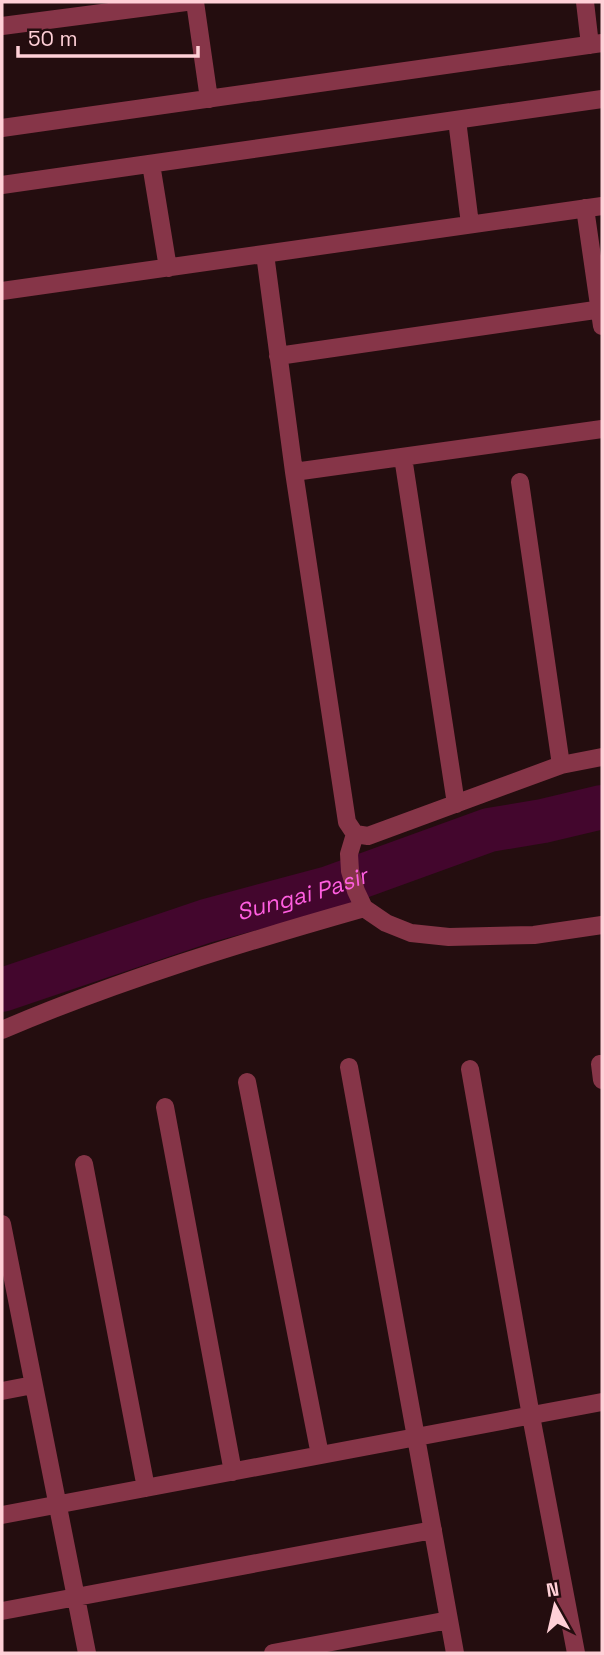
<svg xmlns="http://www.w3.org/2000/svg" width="604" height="1655" font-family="'Space Grotesk',sans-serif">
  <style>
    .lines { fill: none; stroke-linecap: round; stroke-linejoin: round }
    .river { stroke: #43062d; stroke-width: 44 }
    .minor { stroke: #863548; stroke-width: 18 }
    .labels { text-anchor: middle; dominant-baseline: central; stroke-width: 6; stroke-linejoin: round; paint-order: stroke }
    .water-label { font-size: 23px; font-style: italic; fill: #ff5ee0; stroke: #240d0f }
  </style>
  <rect width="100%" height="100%" fill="#240d0f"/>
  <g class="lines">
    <!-- river -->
    <path class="river" id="s1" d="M 2,990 L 206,921 L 329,888 L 489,830 L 543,821 L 602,807"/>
    <!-- minor -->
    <path class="minor" d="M 195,2 L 209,99
      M 585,2 L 590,45
      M 2,26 L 186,2
      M 457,120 L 470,224
      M 2,128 L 602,43
      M 151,164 L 168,268
      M 2,185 L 602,99
      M 585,208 L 602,326
      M 265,254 L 294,472 L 347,822 L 355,834 L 368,836 L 561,765 L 602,757
      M 2,291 L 602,206
      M 278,356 L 602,309
      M 403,457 L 456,804
      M 294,472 L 602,429
      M 520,482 L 561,765
      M 355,834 L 349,854 L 350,871 L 356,891 L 364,908 L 386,923 L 411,933 L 449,937 L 534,935 L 602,925
      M 2,1030 C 119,980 241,943 364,908
      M 600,1064 L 602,1080
      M 349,1067 L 455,1653
      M 470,1069 L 531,1416 L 576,1653
      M 247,1082 L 320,1455
      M 165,1107 L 233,1472
      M 84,1164 L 146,1488
      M 2,1224 L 87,1653
      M 2,1391 L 33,1385
      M 2,1515 L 602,1402
      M 2,1611 L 433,1530
      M 273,1653 L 449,1620"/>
  </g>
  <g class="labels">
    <!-- water labels -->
    <g class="water-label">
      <text stroke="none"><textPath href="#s1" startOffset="315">Sungai Pasir</textPath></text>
    </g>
  </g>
  <!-- border -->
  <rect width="604" height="1655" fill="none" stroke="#ffd0d7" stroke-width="7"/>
  <!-- north arrow -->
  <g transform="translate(555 1606) rotate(352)" stroke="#240d0f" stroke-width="5" paint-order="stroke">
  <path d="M0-5L12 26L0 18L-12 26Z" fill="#ffd0d7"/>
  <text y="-10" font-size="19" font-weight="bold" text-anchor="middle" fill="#ffd0d7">N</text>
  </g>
  <!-- scale -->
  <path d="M18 46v10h180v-10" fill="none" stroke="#ffd0d7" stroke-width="3.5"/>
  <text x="28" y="46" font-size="21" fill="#ffd0d7" stroke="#240d0f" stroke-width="5" paint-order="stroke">50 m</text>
</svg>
